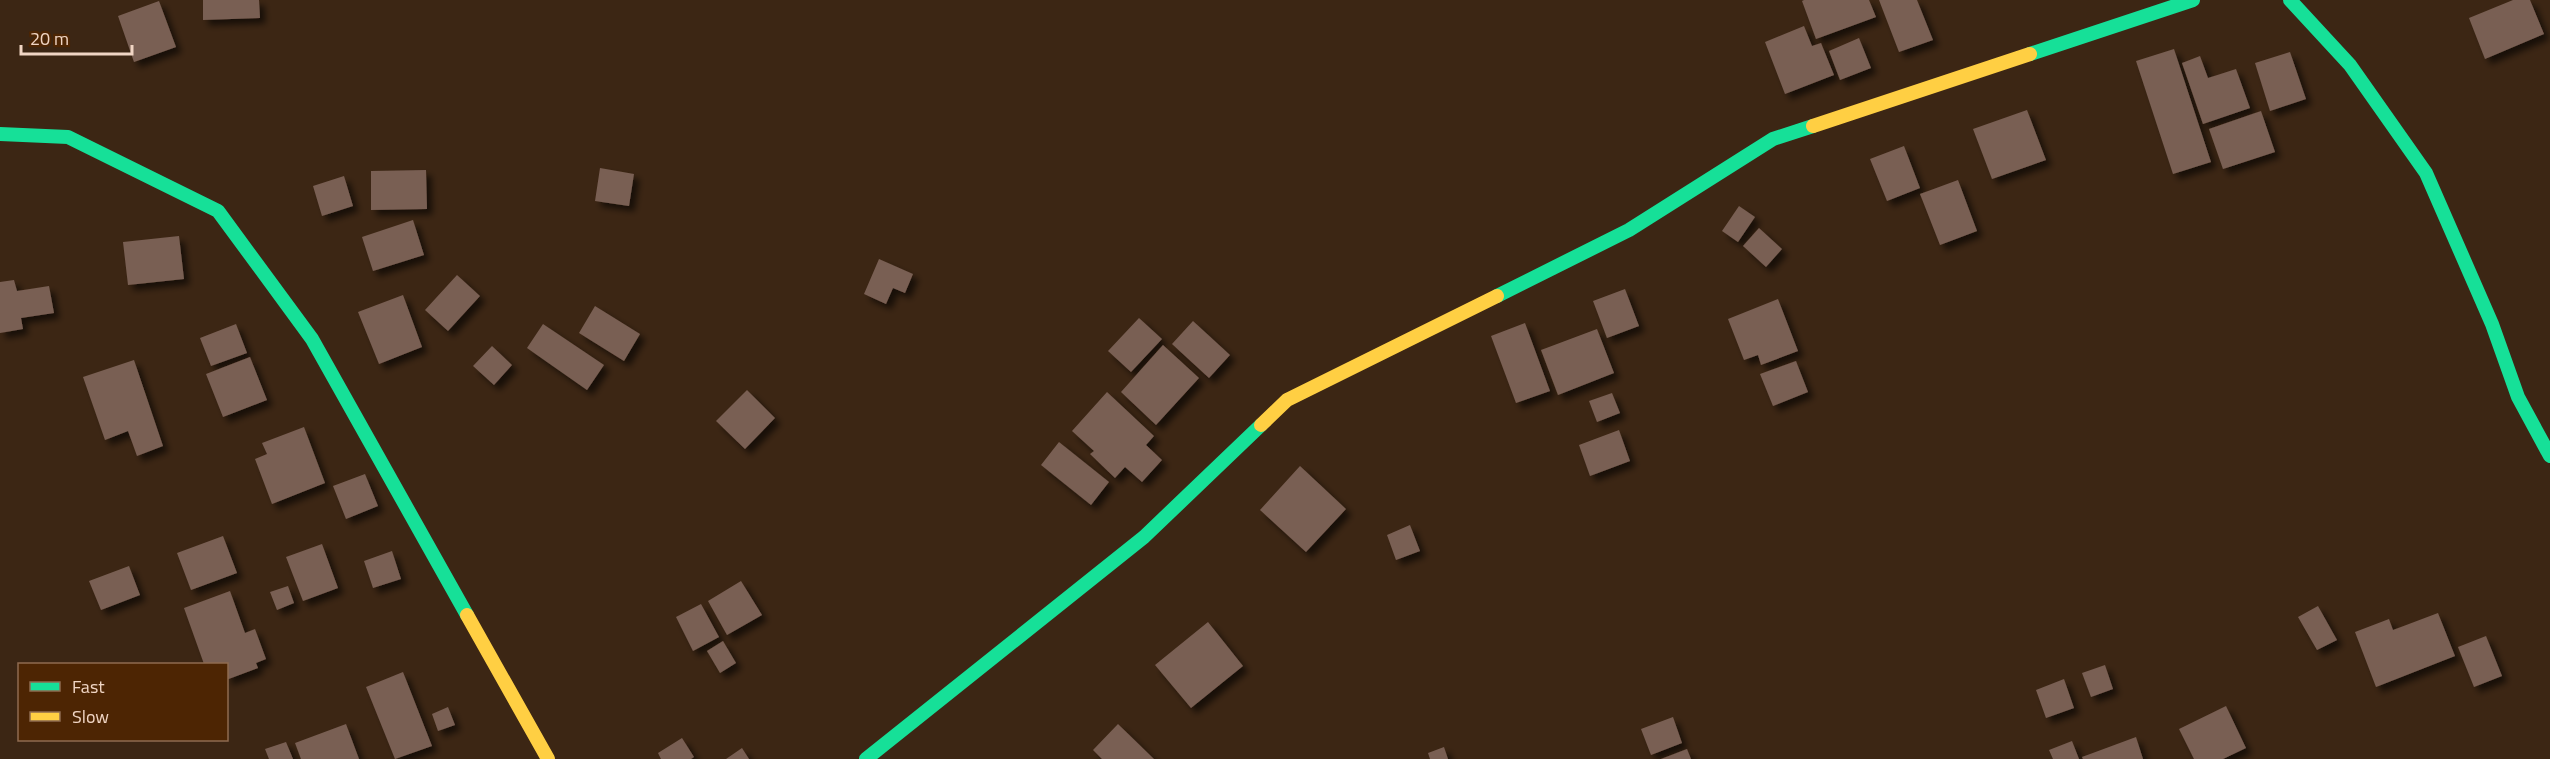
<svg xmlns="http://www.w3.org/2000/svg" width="2550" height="759" font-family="'Titillium Web',sans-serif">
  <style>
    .building { fill: #795f53; filter: url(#shadow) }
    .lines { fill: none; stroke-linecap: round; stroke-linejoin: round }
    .fast { stroke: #16e098; stroke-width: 14 }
    .slow { stroke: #ffcf43; stroke-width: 14 }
  </style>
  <defs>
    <filter id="shadow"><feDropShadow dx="5.5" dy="5.5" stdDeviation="3" flood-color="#0009"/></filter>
  </defs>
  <rect width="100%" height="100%" fill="#3c2614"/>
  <!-- building -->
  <path class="building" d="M 203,0 L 259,0 L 260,18 L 203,20 Z
    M 1804,0 L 1869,0 L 1876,17 L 1816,39 L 1802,1 Z
    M 1879,0 L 1917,0 L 1933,40 L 1899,52 Z
    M 2513,0 L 2530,0 L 2544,34 L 2485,59 L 2469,18 Z
    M 159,1 L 176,47 L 134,62 L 118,16 Z
    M 1804,26 L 1812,46 L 1821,43 L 1834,75 L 1785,94 L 1765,42 Z
    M 1859,38 L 1871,68 L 1840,80 L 1829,51 Z
    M 2174,49 L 2211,162 L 2173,174 L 2136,61 Z
    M 2290,52 L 2306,99 L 2270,111 L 2255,63 Z
    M 2200,56 L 2208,78 L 2236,69 L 2250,108 L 2203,124 L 2182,63 Z
    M 2027,110 L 2046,160 L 1992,179 L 1973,129 Z
    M 2261,111 L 2275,152 L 2223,169 L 2209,129 Z
    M 1904,146 L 1920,188 L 1887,201 L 1870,159 Z
    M 600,168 L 634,174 L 629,206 L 595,201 Z
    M 426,170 L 427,209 L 371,210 L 371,171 Z
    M 344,176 L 353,206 L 322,216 L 313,186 Z
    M 1958,180 L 1977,231 L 1940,245 L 1920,194 Z
    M 1739,206 L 1755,217 L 1738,242 L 1722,231 Z
    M 413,220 L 424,255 L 373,271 L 362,237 Z
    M 1759,228 L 1782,249 L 1766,267 L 1743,246 Z
    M 179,236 L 184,279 L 128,285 L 123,242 Z
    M 879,259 L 913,274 L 905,293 L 893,288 L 886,304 L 864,294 Z
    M 457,275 L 480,296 L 448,331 L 425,310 Z
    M 14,280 L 17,291 L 49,286 L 54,313 L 21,318 L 23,329 L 0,333 L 0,282 Z
    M 1625,289 L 1639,326 L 1607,338 L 1593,301 Z
    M 403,295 L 422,347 L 379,364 L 358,312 Z
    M 1778,299 L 1798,351 L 1761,365 L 1758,355 L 1744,360 L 1728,319 Z
    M 595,306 L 640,334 L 624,361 L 579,333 Z
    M 1139,318 L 1162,339 L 1131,372 L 1108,351 Z
    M 1193,321 L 1230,355 L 1209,378 L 1172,344 Z
    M 1525,323 L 1550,391 L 1516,403 L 1491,336 Z
    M 236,324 L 247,353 L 211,366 L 200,338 Z
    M 543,324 L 604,365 L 587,390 L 527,348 Z
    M 1597,329 L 1614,373 L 1558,395 L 1541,350 Z
    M 1163,345 L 1199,378 L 1156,425 L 1121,392 Z
    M 492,346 L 512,365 L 494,385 L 473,366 Z
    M 250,357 L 267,400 L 223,417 L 206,374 Z
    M 134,360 L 163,446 L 137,456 L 128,431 L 105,440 L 83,377 Z
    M 1796,361 L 1808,392 L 1773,406 L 1760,374 Z
    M 747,390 L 775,418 L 745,449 L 716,421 Z
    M 1107,392 L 1154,436 L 1146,445 L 1162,460 L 1142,482 L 1125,467 L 1115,478 L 1090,454 L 1094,451 L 1072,431 Z
    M 1612,393 L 1620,413 L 1597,422 L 1589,401 Z
    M 304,427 L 325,483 L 272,504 L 255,459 L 267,454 L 262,443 Z
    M 1619,430 L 1630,461 L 1590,476 L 1579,445 Z
    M 1059,442 L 1109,482 L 1091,505 L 1041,465 Z
    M 1300,466 L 1346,509 L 1306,552 L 1260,510 Z
    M 365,474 L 378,506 L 346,519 L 333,486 Z
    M 1410,525 L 1420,551 L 1396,560 L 1387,535 Z
    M 223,536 L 237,573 L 191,590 L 177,553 Z
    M 322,544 L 338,588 L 303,601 L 286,557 Z
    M 392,551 L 401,579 L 373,588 L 364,561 Z
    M 129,566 L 140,595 L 101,610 L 89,581 Z
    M 741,581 L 762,615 L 727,635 L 708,601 Z
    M 288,586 L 294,603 L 277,610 L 270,592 Z
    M 230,591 L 245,633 L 255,629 L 266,659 L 256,663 L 258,668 L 226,680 L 226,664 L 204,664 L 184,608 Z
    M 701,604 L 719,637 L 693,651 L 676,617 Z
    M 2318,606 L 2337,640 L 2317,650 L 2298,617 Z
    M 2438,613 L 2455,656 L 2376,687 L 2355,632 L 2389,619 L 2393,630 Z
    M 1208,622 L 1243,666 L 1191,708 L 1155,665 Z
    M 2486,636 L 2502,676 L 2474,687 L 2458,647 Z
    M 723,641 L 736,663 L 720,673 L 707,651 Z
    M 2105,665 L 2113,689 L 2091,697 L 2082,673 Z
    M 403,672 L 432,746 L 395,759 L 366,687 Z
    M 2064,679 L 2074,708 L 2046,718 L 2036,690 Z
    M 2226,706 L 2246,748 L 2223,759 L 2194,759 L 2179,729 Z
    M 448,707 L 455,725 L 438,731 L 432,714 Z
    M 1673,717 L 1682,743 L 1651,755 L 1641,729 Z
    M 346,724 L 359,759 L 301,759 L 295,743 Z
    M 1118,724 L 1154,759 L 1102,759 L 1093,750 Z
    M 2136,737 L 2143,759 L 2083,759 L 2082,757 Z
    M 682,738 L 694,757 L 691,759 L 661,759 L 658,753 Z
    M 2072,741 L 2079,759 L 2053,759 L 2049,750 Z
    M 286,742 L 293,759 L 269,759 L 265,749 Z
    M 1444,747 L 1448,759 L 1430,759 L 1428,753 Z
    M 742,748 L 749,759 L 726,759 Z
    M 1687,749 L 1691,759 L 1661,759 Z"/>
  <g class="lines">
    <!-- fast -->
    <path class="fast" d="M 2290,0 L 2350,65 L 2426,173 L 2492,324 L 2518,397 L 2550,456
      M 2030,54 L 2193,0
      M 0,134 L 68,137 L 218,211 L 312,339 L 467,615
      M 1497,296 L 1629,230 L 1773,139 L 1813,126
      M 866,759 L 1144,537 L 1261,425"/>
    <!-- slow -->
    <path class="slow" d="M 1813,126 L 2030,54
      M 1261,425 L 1287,400 L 1497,296
      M 467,615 L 548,759"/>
  </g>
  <!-- legend -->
  <rect x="18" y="663" width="210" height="78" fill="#4d2503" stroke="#8e6b50" stroke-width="1.5"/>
  <rect x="30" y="682" width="30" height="9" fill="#16e098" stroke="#8e6b50" stroke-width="1.5"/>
  <text x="72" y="693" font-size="18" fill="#f0d5c4">Fast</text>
  <rect x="30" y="712" width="30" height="9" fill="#ffcf43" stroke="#8e6b50" stroke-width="1.5"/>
  <text x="72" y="723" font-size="18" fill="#f0d5c4">Slow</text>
  <!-- scale -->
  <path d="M21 45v9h111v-9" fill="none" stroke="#f0d5c4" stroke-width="3"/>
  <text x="30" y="45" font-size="18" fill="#f0d5c4" stroke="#4d2503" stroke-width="4.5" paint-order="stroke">20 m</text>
</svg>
